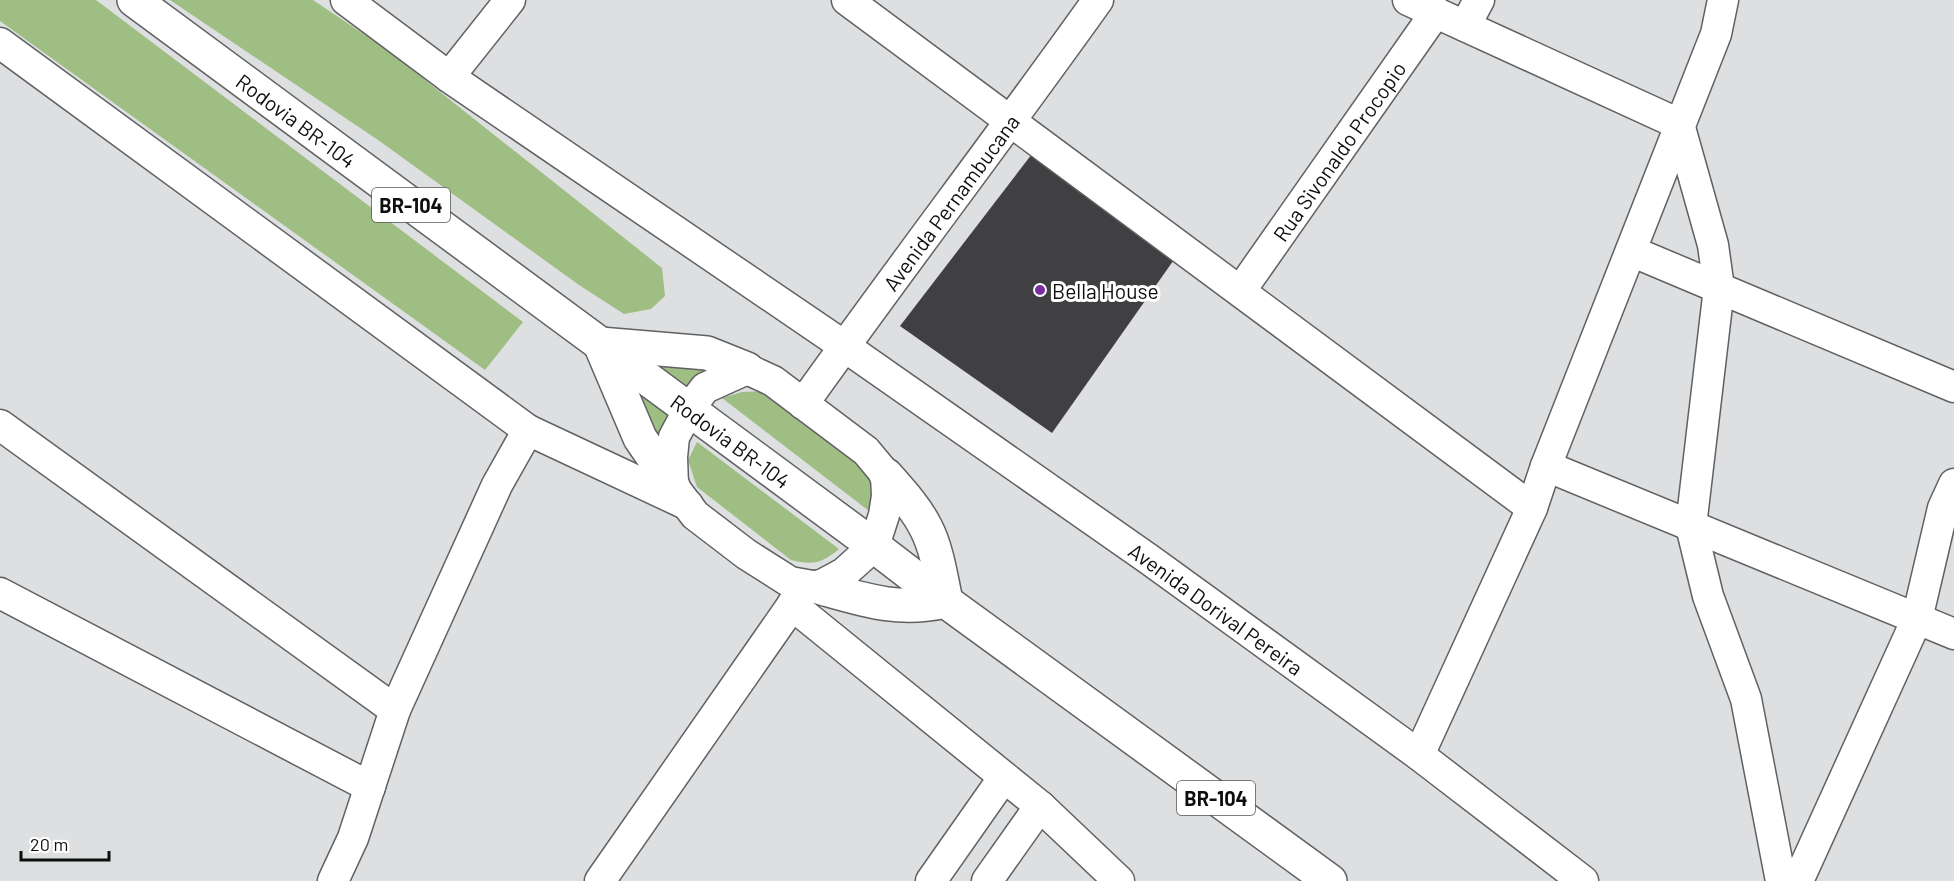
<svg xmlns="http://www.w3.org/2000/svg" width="1954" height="881" font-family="Barlow,sans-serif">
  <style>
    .green { fill: #9fbe83 }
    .building { fill: #404042 }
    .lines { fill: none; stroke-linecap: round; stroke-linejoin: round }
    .street-casing { stroke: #606163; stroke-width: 33 }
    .highway-casing { stroke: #606163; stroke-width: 36 }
    .street { stroke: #fff; stroke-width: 30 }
    .highway { stroke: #fff; stroke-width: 33 }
    .poi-dot { fill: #792d9f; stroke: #fff; stroke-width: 2 }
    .labels { text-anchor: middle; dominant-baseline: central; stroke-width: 6; stroke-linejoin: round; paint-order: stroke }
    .shield { fill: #fff; stroke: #565656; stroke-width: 1.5 }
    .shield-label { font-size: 20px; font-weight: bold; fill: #0d0e0e }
    .street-label { font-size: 21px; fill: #0d0e0e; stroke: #fff }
    .poi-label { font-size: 21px; fill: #0d0e0e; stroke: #fff; text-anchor: start }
  </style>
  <rect width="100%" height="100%" fill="#dddfe1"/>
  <!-- green -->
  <path class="green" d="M 0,0 L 96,0 L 523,322 L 485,370 L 0,21 Z
    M 170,0 L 313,0 L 386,49 L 662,268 L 665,296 L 651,309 L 624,314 L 579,285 L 378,140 Z
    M 637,350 L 738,369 L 696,394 Z
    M 615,362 L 676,416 L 666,469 Z
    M 767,391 L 873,471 L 873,514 L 722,398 L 742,392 Z
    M 697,442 L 839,549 C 821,564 813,565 791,560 L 697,487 L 688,460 Z"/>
  <!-- building -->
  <path class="building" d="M 1035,150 L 1178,254 L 1052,433 L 900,326 Z"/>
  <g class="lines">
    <defs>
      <g id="street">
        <path id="s1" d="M 346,0 L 449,77 L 844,346 L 1150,560 L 1419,755 L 1583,881"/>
        <path d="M 847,0 L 1532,508"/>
        <path d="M 1408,0 L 1679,124 L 1713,245 L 1719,288 L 1691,526 L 1708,596 L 1746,699 L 1781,881"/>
        <path d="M 1465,26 L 1479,0"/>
        <path d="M 0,43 L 528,430"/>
        <path d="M 449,77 L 510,0"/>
        <path d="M 1631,251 L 1954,387"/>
        <path id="s2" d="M 1241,290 L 1436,12"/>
        <path d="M 747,369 L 773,381 L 866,451 L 886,475 L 887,496 L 884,515 L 874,546 L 844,573 L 818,587 L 790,582 L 746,554 L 695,515 L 673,486 L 672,457 L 674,437 L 689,409 L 705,388 Z"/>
        <path id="s3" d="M 803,404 C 900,268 1001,136 1098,0"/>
        <path d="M 0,425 L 395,710"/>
        <path d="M 1546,466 L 1954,634"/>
        <path d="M 0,593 L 370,787"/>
        <path d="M 792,605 L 1040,806 L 1119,881"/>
        <path d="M 1419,755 L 1532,508 L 1546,466 L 1716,34 L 1723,0"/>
        <path d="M 333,881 L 353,838 L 395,710 L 497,485 L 528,430 L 688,505"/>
        <path d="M 600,881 L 804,588"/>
        <path d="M 931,881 L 1004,777"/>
        <path d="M 987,881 L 1040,806"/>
        <path d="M 1798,881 L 1917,619 L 1943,508 L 1954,484"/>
      </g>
      <g id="highway">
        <path id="s4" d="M 134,0 L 874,546 L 948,603 L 1330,881"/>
        <path d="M 673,486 L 640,438 L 600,344 L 707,353 L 747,369"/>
        <path d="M 818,587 C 864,600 898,612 946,601 C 941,578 937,549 926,528 C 916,508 901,492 886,475"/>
      </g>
    </defs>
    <!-- street casing -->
    <use href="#street" class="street-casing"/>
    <!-- highway casing -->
    <use href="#highway" class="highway-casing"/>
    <!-- street -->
    <use href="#street" class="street"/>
    <!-- highway -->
    <use href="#highway" class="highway"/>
  </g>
  <!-- markers -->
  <circle class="poi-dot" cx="1040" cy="290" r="6"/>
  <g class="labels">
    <!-- shield labels -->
    <g class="shield">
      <rect x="372" y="188" width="78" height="34" rx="4.5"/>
      <rect x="1177" y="781" width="78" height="34" rx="4.5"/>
    </g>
    <g class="shield-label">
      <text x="411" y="205">BR-104</text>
      <text x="1216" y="798">BR-104</text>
    </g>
    <!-- street labels -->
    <g class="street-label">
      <text stroke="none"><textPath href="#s4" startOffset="202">Rodovia BR-104</textPath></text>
      <text stroke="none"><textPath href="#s2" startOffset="170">Rua Sivonaldo Procopio</textPath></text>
      <text stroke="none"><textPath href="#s3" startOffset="250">Avenida Pernambucana</textPath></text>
      <text stroke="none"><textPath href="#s4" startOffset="742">Rodovia BR-104</textPath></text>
      <text stroke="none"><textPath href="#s1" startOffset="1062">Avenida Dorival Pereira</textPath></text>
    </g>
    <!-- poi labels -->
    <g class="poi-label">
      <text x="1052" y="290">Bella House</text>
    </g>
  </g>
  <!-- scale -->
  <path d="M21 851v9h88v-9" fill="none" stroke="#0d0e0e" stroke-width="3"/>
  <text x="30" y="851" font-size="18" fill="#0d0e0e" stroke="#ffffff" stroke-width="4.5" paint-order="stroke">20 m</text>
</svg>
